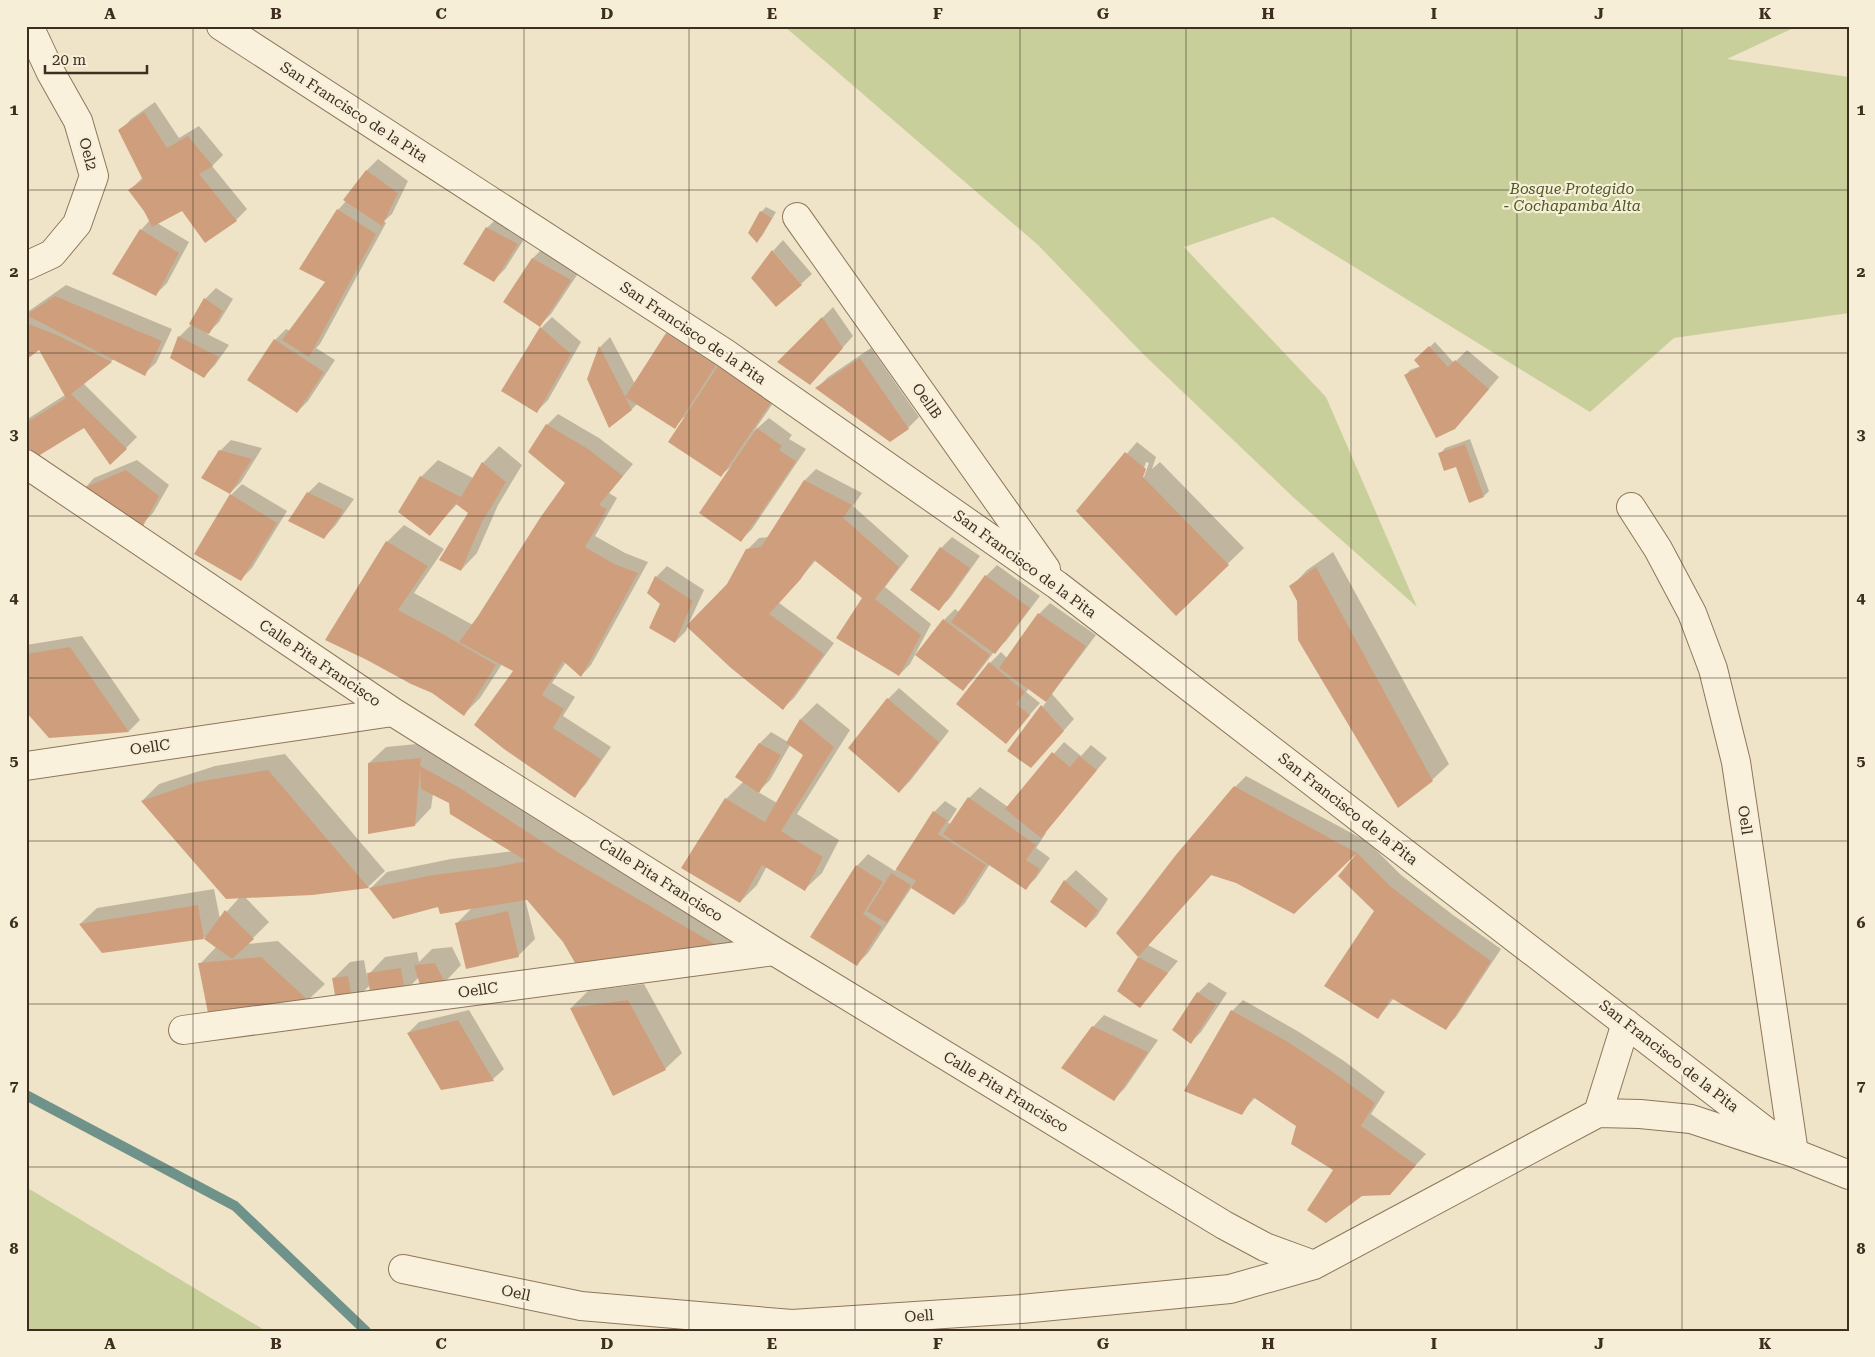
<svg xmlns="http://www.w3.org/2000/svg" width="1875" height="1357" font-family="'Roboto Serif',serif">
  <style>
    .green { fill: #c9cf9b }
    .shadow { fill: #0003; fill-rule: evenodd }
    .lines { fill: none; stroke-linecap: round; stroke-linejoin: round }
    .stream { stroke: #6f938a; stroke-width: 10 }
    .building { fill: #cf9f7d }
    .minor-casing { stroke: #8d765c; stroke-width: 30 }
    .minor { stroke: #faf1dc; stroke-width: 28 }
    .grid { fill: none; stroke: #3d2e20; stroke-width: 1; stroke-opacity: 0.55 }
    .labels { text-anchor: middle; dominant-baseline: central; stroke-width: 4.5; stroke-linejoin: round; paint-order: stroke }
    .street-label { font-size: 15px; fill: #3d2e20; stroke: #f7eed8 }
    .park-label { font-size: 15px; font-style: italic; fill: #4d5a26; stroke: #f7eed8 }
    .neatline { fill: none; stroke: #3d2e20; stroke-width: 2 }
    .grid-label { font-size: 16px; text-anchor: middle; font-weight: bold; fill: #3d2e20 }
  </style>
  <rect width="100%" height="100%" fill="#f0e4c8"/>
  <!-- green -->
  <path class="green" d="M 784,26 L 1798,26 L 1727,59 L 1849,77 L 1849,313 L 1674,338 L 1590,412 L 1273,217 L 1184,247 L 1326,397 L 1417,607 L 1294,498 L 1143,354 L 1038,245 Z
    M 26,1187 L 266,1331 L 26,1331 Z"/>
  <!-- shadow -->
  <path class="shadow" d="M 155,102 L 179,138 L 199,126 L 223,155 L 212,166 L 247,209 L 236,220 L 182,209 L 157,223 L 189,242 L 167,283 L 156,294 L 141,230 L 150,220 L 130,190 L 143,177 L 120,131 L 131,119 Z
    M 378,159 L 408,181 L 392,214 L 384,221 L 386,223 L 320,344 L 316,348 L 335,360 L 308,401 L 297,412 L 249,380 L 275,340 L 286,329 L 290,331 L 327,281 L 301,269 L 338,210 L 346,201 L 344,200 L 367,170 Z
    M 766,207 L 776,212 L 762,236 L 757,241 L 761,212 Z
    M 498,217 L 528,233 L 505,269 L 494,280 L 487,228 Z
    M 783,240 L 812,274 L 801,284 L 773,251 Z
    M 544,247 L 581,269 L 551,314 L 540,325 L 505,302 L 533,258 Z
    M 66,285 L 172,329 L 156,363 L 144,374 L 114,359 L 83,383 L 137,437 L 110,464 L 84,427 L 26,450 L 26,420 L 65,395 L 39,348 L 26,358 L 26,313 Z
    M 216,288 L 233,299 L 219,322 L 207,334 L 229,345 L 215,365 L 204,376 L 179,337 L 192,324 L 205,299 Z
    M 833,307 L 853,336 L 821,372 L 779,362 Z
    M 552,317 L 581,342 L 548,400 L 537,411 L 503,391 L 541,328 Z
    M 678,323 L 726,354 L 719,367 L 730,356 L 782,390 L 754,431 L 769,418 L 792,435 L 789,439 L 806,449 L 752,529 L 741,540 L 733,465 L 721,475 L 684,417 L 675,427 L 638,403 L 631,410 L 589,379 L 600,347 L 610,337 L 635,384 L 667,334 Z
    M 1435,342 L 1454,363 L 1467,350 L 1499,377 L 1466,416 L 1405,376 L 1410,370 L 1421,366 L 1416,360 Z
    M 871,348 L 919,417 L 908,428 L 817,388 L 828,377 Z
    M 558,414 L 599,438 L 633,464 L 609,493 L 617,498 L 595,536 L 625,553 L 648,562 L 591,665 L 581,676 L 566,662 L 552,683 L 575,697 L 563,716 L 611,747 L 585,785 L 574,796 L 514,671 L 502,664 L 480,698 L 463,715 L 433,692 L 327,639 L 387,542 L 404,525 L 444,549 L 414,593 L 473,625 L 567,483 L 547,425 Z
    M 1470,439 L 1489,491 L 1484,496 L 1457,465 L 1440,454 L 1445,448 Z
    M 231,440 L 262,448 L 241,482 L 230,493 L 220,451 Z
    M 1137,442 L 1156,457 L 1152,469 L 1160,462 L 1244,548 L 1176,614 L 1077,511 ZM 1146,462 L 1149,463 L 1144,477 L 1140,481 Z
    M 499,446 L 522,465 L 498,505 L 477,553 L 461,570 L 470,513 L 458,503 L 429,534 L 421,477 L 438,460 L 473,478 L 483,463 Z
    M 137,460 L 169,485 L 153,513 L 142,524 L 84,489 L 94,478 Z
    M 816,469 L 862,493 L 853,506 L 909,556 L 885,587 L 931,624 L 910,664 L 899,675 L 863,598 L 816,560 L 779,603 L 834,643 L 794,698 L 783,708 L 688,626 L 686,631 L 675,642 L 661,604 L 656,577 L 667,566 L 704,590 L 688,625 L 728,585 L 747,550 L 759,538 L 769,537 L 805,480 Z
    M 319,482 L 354,499 L 335,526 L 324,537 L 308,493 Z
    M 242,484 L 287,511 L 252,568 L 241,579 L 231,495 Z
    M 952,537 L 980,556 L 950,598 L 939,609 L 941,548 Z
    M 1333,552 L 1449,764 L 1432,780 L 1298,600 L 1291,587 L 1307,570 Z
    M 997,565 L 1040,596 L 1006,641 L 994,652 L 974,678 L 963,689 L 944,620 L 955,609 L 959,612 L 986,576 Z
    M 1050,603 L 1096,635 L 1052,694 L 1074,719 L 1031,767 L 1009,750 L 1047,701 L 1029,688 L 1026,692 L 1040,703 L 1005,743 L 990,663 L 1001,652 L 1007,658 L 1039,614 Z
    M 82,636 L 140,720 L 129,731 L 49,736 L 26,710 L 26,645 Z
    M 899,688 L 949,731 L 910,781 L 899,792 L 850,748 L 888,699 Z
    M 817,703 L 850,730 L 797,814 L 839,840 L 822,873 L 805,889 L 767,866 L 757,885 L 740,902 L 726,799 L 744,781 L 736,776 L 760,743 L 771,732 L 788,742 L 801,719 ZM 790,745 L 805,754 L 777,803 L 758,792 L 770,780 Z
    M 437,742 L 740,933 L 724,949 L 564,941 L 528,899 L 525,899 L 535,939 L 518,956 L 457,923 L 473,907 L 439,906 L 371,888 L 387,872 L 451,859 L 513,851 L 450,803 L 433,794 L 431,808 L 415,825 L 369,763 L 386,747 Z
    M 1064,742 L 1081,756 L 1091,745 L 1107,758 L 1045,832 L 1046,833 L 1036,848 L 1050,858 L 1036,878 L 1025,889 L 990,864 L 965,903 L 954,914 L 912,887 L 868,953 L 857,964 L 857,866 L 868,854 L 895,871 L 934,812 L 945,801 L 957,809 L 948,823 L 951,824 L 969,798 L 980,787 L 1008,807 Z
    M 285,754 L 385,871 L 368,887 L 312,893 L 245,897 L 269,922 L 247,944 L 278,941 L 325,984 L 308,1000 L 200,964 L 217,946 L 204,937 L 102,952 L 80,924 L 97,908 L 214,889 L 220,919 L 240,897 L 142,801 L 159,784 L 215,766 Z
    M 1246,776 L 1368,842 L 1401,875 L 1453,915 L 1501,949 L 1456,1017 L 1445,1028 L 1394,998 L 1378,1018 L 1376,910 L 1355,853 L 1236,882 L 1212,874 L 1148,945 L 1178,961 L 1139,1007 L 1118,991 L 1139,956 L 1117,933 L 1235,787 Z
    M 1076,870 L 1108,899 L 1097,916 L 1086,927 L 1065,881 Z
    M 452,947 L 461,965 L 445,982 L 419,977 L 404,992 L 370,985 L 352,1003 L 333,979 L 350,962 L 364,960 L 367,976 L 385,957 L 417,952 L 419,962 L 432,949 Z
    M 1209,982 L 1227,993 L 1201,1032 L 1190,1043 L 1174,1030 L 1198,993 Z
    M 644,984 L 682,1053 L 665,1069 L 613,1095 L 571,1008 L 588,991 Z
    M 1243,1000 L 1299,1032 L 1344,1061 L 1385,1092 L 1371,1114 L 1426,1154 L 1389,1194 L 1334,1170 L 1297,1126 L 1255,1098 L 1241,1113 L 1186,1090 L 1232,1011 Z
    M 469,1010 L 504,1069 L 493,1079 L 442,1089 L 408,1033 L 419,1022 Z
    M 1104,1015 L 1158,1040 L 1125,1088 L 1114,1099 L 1063,1068 L 1093,1027 Z"/>
  <g class="lines">
    <!-- stream -->
    <path class="stream" d="M 26,1095 L 235,1206 L 366,1331"/>
  </g>
  <!-- building -->
  <path class="building" d="M 144,112 L 167,148 L 188,136 L 213,166 L 199,174 L 237,221 L 205,243 L 182,211 L 152,227 L 144,211 L 128,190 L 143,180 L 118,130 Z
    M 366,170 L 398,193 L 382,226 L 343,200 Z
    M 337,209 L 376,234 L 309,357 L 282,340 L 325,282 L 299,269 Z
    M 760,211 L 772,218 L 757,243 L 748,233 Z
    M 486,227 L 518,244 L 494,282 L 463,264 Z
    M 140,229 L 179,253 L 156,296 L 112,274 Z
    M 772,250 L 802,285 L 776,307 L 751,278 Z
    M 532,258 L 571,280 L 540,327 L 503,302 Z
    M 55,296 L 162,341 L 145,376 L 26,315 Z
    M 204,298 L 223,311 L 209,334 L 189,324 Z
    M 822,317 L 843,348 L 810,385 L 777,362 Z
    M 26,323 L 57,335 L 112,362 L 71,394 L 127,449 L 110,465 L 84,428 L 35,458 L 26,451 L 26,423 L 66,398 L 39,350 L 26,360 Z
    M 540,327 L 571,354 L 537,413 L 501,391 Z
    M 666,333 L 716,365 L 675,429 L 625,397 Z
    M 178,336 L 219,357 L 204,378 L 170,358 Z
    M 274,339 L 324,372 L 297,413 L 247,380 Z
    M 599,346 L 632,410 L 609,428 L 587,379 Z
    M 1429,346 L 1448,367 L 1455,360 L 1489,389 L 1455,429 L 1436,438 L 1404,375 L 1420,367 L 1414,360 Z
    M 860,358 L 909,429 L 890,442 L 815,388 Z
    M 718,366 L 772,401 L 721,477 L 668,442 Z
    M 546,424 L 588,449 L 623,476 L 599,505 L 607,509 L 585,547 L 614,564 L 638,573 L 581,677 L 563,661 L 542,695 L 564,709 L 553,728 L 601,759 L 575,798 L 504,749 L 474,725 L 513,671 L 459,642 L 478,616 L 540,518 L 565,483 L 528,452 Z
    M 757,428 L 782,446 L 779,450 L 796,461 L 741,542 L 699,513 Z
    M 1465,444 L 1484,497 L 1469,503 L 1456,467 L 1444,471 L 1438,453 Z
    M 219,450 L 252,459 L 230,494 L 201,478 Z
    M 1125,452 L 1146,469 L 1143,477 L 1229,565 L 1176,616 L 1076,511 Z
    M 482,462 L 506,482 L 482,522 L 461,571 L 439,560 L 468,513 L 456,504 L 460,498 L 430,536 L 398,512 L 420,476 L 461,497 Z
    M 126,470 L 159,496 L 143,526 L 81,489 Z
    M 804,480 L 852,505 L 843,518 L 899,567 L 875,599 L 921,635 L 899,676 L 836,638 L 862,598 L 814,560 L 800,580 L 769,614 L 824,654 L 783,710 L 731,668 L 686,626 L 727,584 L 746,549 L 761,547 Z
    M 307,492 L 344,510 L 324,539 L 288,521 Z
    M 230,494 L 277,523 L 241,581 L 194,554 Z
    M 386,541 L 428,566 L 398,610 L 441,633 L 496,665 L 464,716 L 432,693 L 411,684 L 367,660 L 325,640 Z
    M 940,547 L 970,568 L 939,611 L 910,590 Z
    M 1316,567 L 1433,781 L 1398,808 L 1298,640 L 1297,601 L 1289,586 Z
    M 985,575 L 1030,608 L 995,654 L 951,622 Z
    M 655,576 L 693,601 L 675,643 L 649,628 L 660,604 L 647,593 Z
    M 1038,613 L 1086,646 L 1046,702 L 999,668 Z
    M 943,619 L 990,655 L 963,691 L 915,655 Z
    M 70,647 L 129,732 L 49,738 L 26,712 L 26,654 Z
    M 989,662 L 1025,692 L 1016,704 L 1030,715 L 1006,744 L 956,704 Z
    M 887,698 L 939,742 L 899,793 L 848,748 Z
    M 1041,705 L 1064,731 L 1031,768 L 1007,751 Z
    M 800,719 L 834,747 L 781,831 L 823,857 L 805,891 L 762,865 L 740,903 L 681,868 L 725,798 L 765,822 L 803,755 L 786,743 Z
    M 759,743 L 781,755 L 759,793 L 735,777 Z
    M 1052,752 L 1070,767 L 1079,756 L 1097,770 L 1041,838 L 1005,809 Z
    M 421,758 L 420,766 L 460,788 L 561,854 L 725,950 L 578,968 L 563,942 L 527,900 L 440,914 L 438,907 L 393,919 L 369,888 L 433,875 L 497,867 L 526,861 L 450,814 L 449,803 L 421,789 L 420,769 L 415,826 L 368,834 L 368,763 Z
    M 268,770 L 369,888 L 312,895 L 226,899 L 141,801 L 197,782 Z
    M 1234,786 L 1357,853 L 1390,886 L 1442,926 L 1491,961 L 1446,1030 L 1391,998 L 1378,1019 L 1324,986 L 1374,911 L 1338,876 L 1357,853 L 1294,914 L 1236,883 L 1211,875 L 1138,957 L 1116,933 L 1175,856 Z
    M 968,797 L 1036,845 L 1026,860 L 1040,869 L 1026,890 L 943,834 Z
    M 933,811 L 947,820 L 938,834 L 986,865 L 954,915 L 911,888 L 916,881 L 896,869 Z
    M 856,865 L 883,882 L 863,914 L 882,927 L 857,966 L 810,937 Z
    M 891,873 L 911,885 L 887,923 L 867,911 Z
    M 1064,880 L 1098,910 L 1086,928 L 1050,902 Z
    M 198,905 L 204,939 L 102,953 L 79,924 Z
    M 225,910 L 254,939 L 232,959 L 204,939 Z
    M 508,911 L 519,957 L 466,969 L 455,923 Z
    M 261,957 L 309,1001 L 209,1018 L 198,963 Z
    M 1138,957 L 1168,973 L 1140,1008 L 1117,991 Z
    M 435,963 L 445,983 L 422,992 L 414,965 Z
    M 401,968 L 405,993 L 371,998 L 367,973 Z
    M 348,976 L 353,1004 L 337,1007 L 332,978 Z
    M 1197,992 L 1216,1004 L 1191,1044 L 1172,1030 Z
    M 628,1000 L 666,1070 L 613,1096 L 570,1008 Z
    M 1231,1010 L 1288,1042 L 1333,1072 L 1375,1103 L 1361,1126 L 1416,1165 L 1390,1195 L 1362,1196 L 1326,1223 L 1307,1210 L 1333,1170 L 1291,1144 L 1296,1126 L 1253,1097 L 1242,1115 L 1184,1091 Z
    M 458,1020 L 494,1081 L 441,1090 L 407,1033 Z
    M 1092,1026 L 1148,1052 L 1114,1101 L 1061,1068 Z"/>
  <g class="lines">
    <defs>
      <path id="minor" d="M 221,26 L 725,353 L 1057,585 L 1794,1153
        M 797,217 L 1046,569
        M 26,266 L 52,254 L 77,224 L 94,176 L 78,121 L 51,73 L 29,26
        M 26,464 L 393,712 L 774,951 L 1224,1225 L 1265,1247 L 1314,1265
        M 1631,507 L 1658,549 L 1692,613 L 1713,669 L 1736,762 L 1794,1153
        M 26,766 L 393,712
        M 183,1030 L 774,951
        M 1598,1113 L 1626,1023
        M 403,1269 L 581,1306 L 792,1324 L 1021,1309 L 1230,1289 L 1314,1265 L 1598,1113 L 1640,1114 L 1691,1119 L 1794,1153 L 1849,1175"/>
    </defs>
    <!-- minor casing -->
    <use href="#minor" class="minor-casing"/>
    <!-- minor -->
    <use href="#minor" class="minor"/>
  </g>
  <!-- grid -->
  <path class="grid" d="M 193,26 L 193,1331M 358,26 L 358,1331M 524,26 L 524,1331M 689,26 L 689,1331M 855,26 L 855,1331M 1020,26 L 1020,1331M 1186,26 L 1186,1331M 1351,26 L 1351,1331M 1517,26 L 1517,1331M 1682,26 L 1682,1331M 26,190 L 1849,190M 26,353 L 1849,353M 26,516 L 1849,516M 26,678 L 1849,678M 26,841 L 1849,841M 26,1004 L 1849,1004M 26,1167 L 1849,1167"/>
  <g class="labels">
    <!-- street labels -->
    <g class="street-label">
      <text transform="translate(354 112) rotate(33)">San Francisco de la Pita</text>
      <text transform="translate(88 154) rotate(75)">Oel2</text>
      <text transform="translate(693 333) rotate(34)">San Francisco de la Pita</text>
      <text transform="translate(927 401) rotate(55)">OellB</text>
      <text transform="translate(1025 564) rotate(36)">San Francisco de la Pita</text>
      <text transform="translate(320 663) rotate(34)">Calle Pita Francisco</text>
      <text transform="translate(150 747) rotate(-8)">OellC</text>
      <text transform="translate(1348 809) rotate(38)">San Francisco de la Pita</text>
      <text transform="translate(1745 820) rotate(82)">Oell</text>
      <text transform="translate(661 880) rotate(32)">Calle Pita Francisco</text>
      <text transform="translate(478 990) rotate(-8)">OellC</text>
      <text transform="translate(1669 1056) rotate(38)">San Francisco de la Pita</text>
      <text transform="translate(1006 1092) rotate(31)">Calle Pita Francisco</text>
      <text transform="translate(516 1293) rotate(12)">Oell</text>
      <text transform="translate(919 1316) rotate(-4)">Oell</text>
    </g>
    <!-- park labels -->
    <g class="park-label">
      <text x="1572" y="189">Bosque Protegido<tspan x="1572" dy="17">- Cochapamba Alta</tspan></text>
    </g>
  </g>
  <!-- border -->
  <rect width="1875" height="1357" fill="none" stroke="#f7eed8" stroke-width="55"/>
  <!-- scale -->
  <path d="M45 65v8h102v-8" fill="none" stroke="#3d2e20" stroke-width="2.5"/>
  <text x="52" y="65" font-size="15" fill="#3d2e20" stroke="#f7eed8" stroke-width="4" paint-order="stroke">20 m</text>
  <rect x="28" y="28" width="1820" height="1302" class="neatline"/>
  <g class="grid-label">
    <text x="110" y="19">A</text>
    <text x="276" y="19">B</text>
    <text x="441" y="19">C</text>
    <text x="607" y="19">D</text>
    <text x="772" y="19">E</text>
    <text x="938" y="19">F</text>
    <text x="1103" y="19">G</text>
    <text x="1268" y="19">H</text>
    <text x="1434" y="19">I</text>
    <text x="1599" y="19">J</text>
    <text x="1765" y="19">K</text>
    <text x="14" y="115">1</text>
    <text x="1861" y="115">1</text>
    <text x="14" y="277">2</text>
    <text x="1861" y="277">2</text>
    <text x="14" y="440">3</text>
    <text x="1861" y="440">3</text>
    <text x="14" y="603">4</text>
    <text x="1861" y="603">4</text>
    <text x="14" y="766">5</text>
    <text x="1861" y="766">5</text>
    <text x="14" y="928">6</text>
    <text x="1861" y="928">6</text>
    <text x="14" y="1091">7</text>
    <text x="1861" y="1091">7</text>
    <text x="14" y="1254">8</text>
    <text x="1861" y="1254">8</text>
    <text x="110" y="1349">A</text>
    <text x="276" y="1349">B</text>
    <text x="441" y="1349">C</text>
    <text x="607" y="1349">D</text>
    <text x="772" y="1349">E</text>
    <text x="938" y="1349">F</text>
    <text x="1103" y="1349">G</text>
    <text x="1268" y="1349">H</text>
    <text x="1434" y="1349">I</text>
    <text x="1599" y="1349">J</text>
    <text x="1765" y="1349">K</text>
  </g>
</svg>
